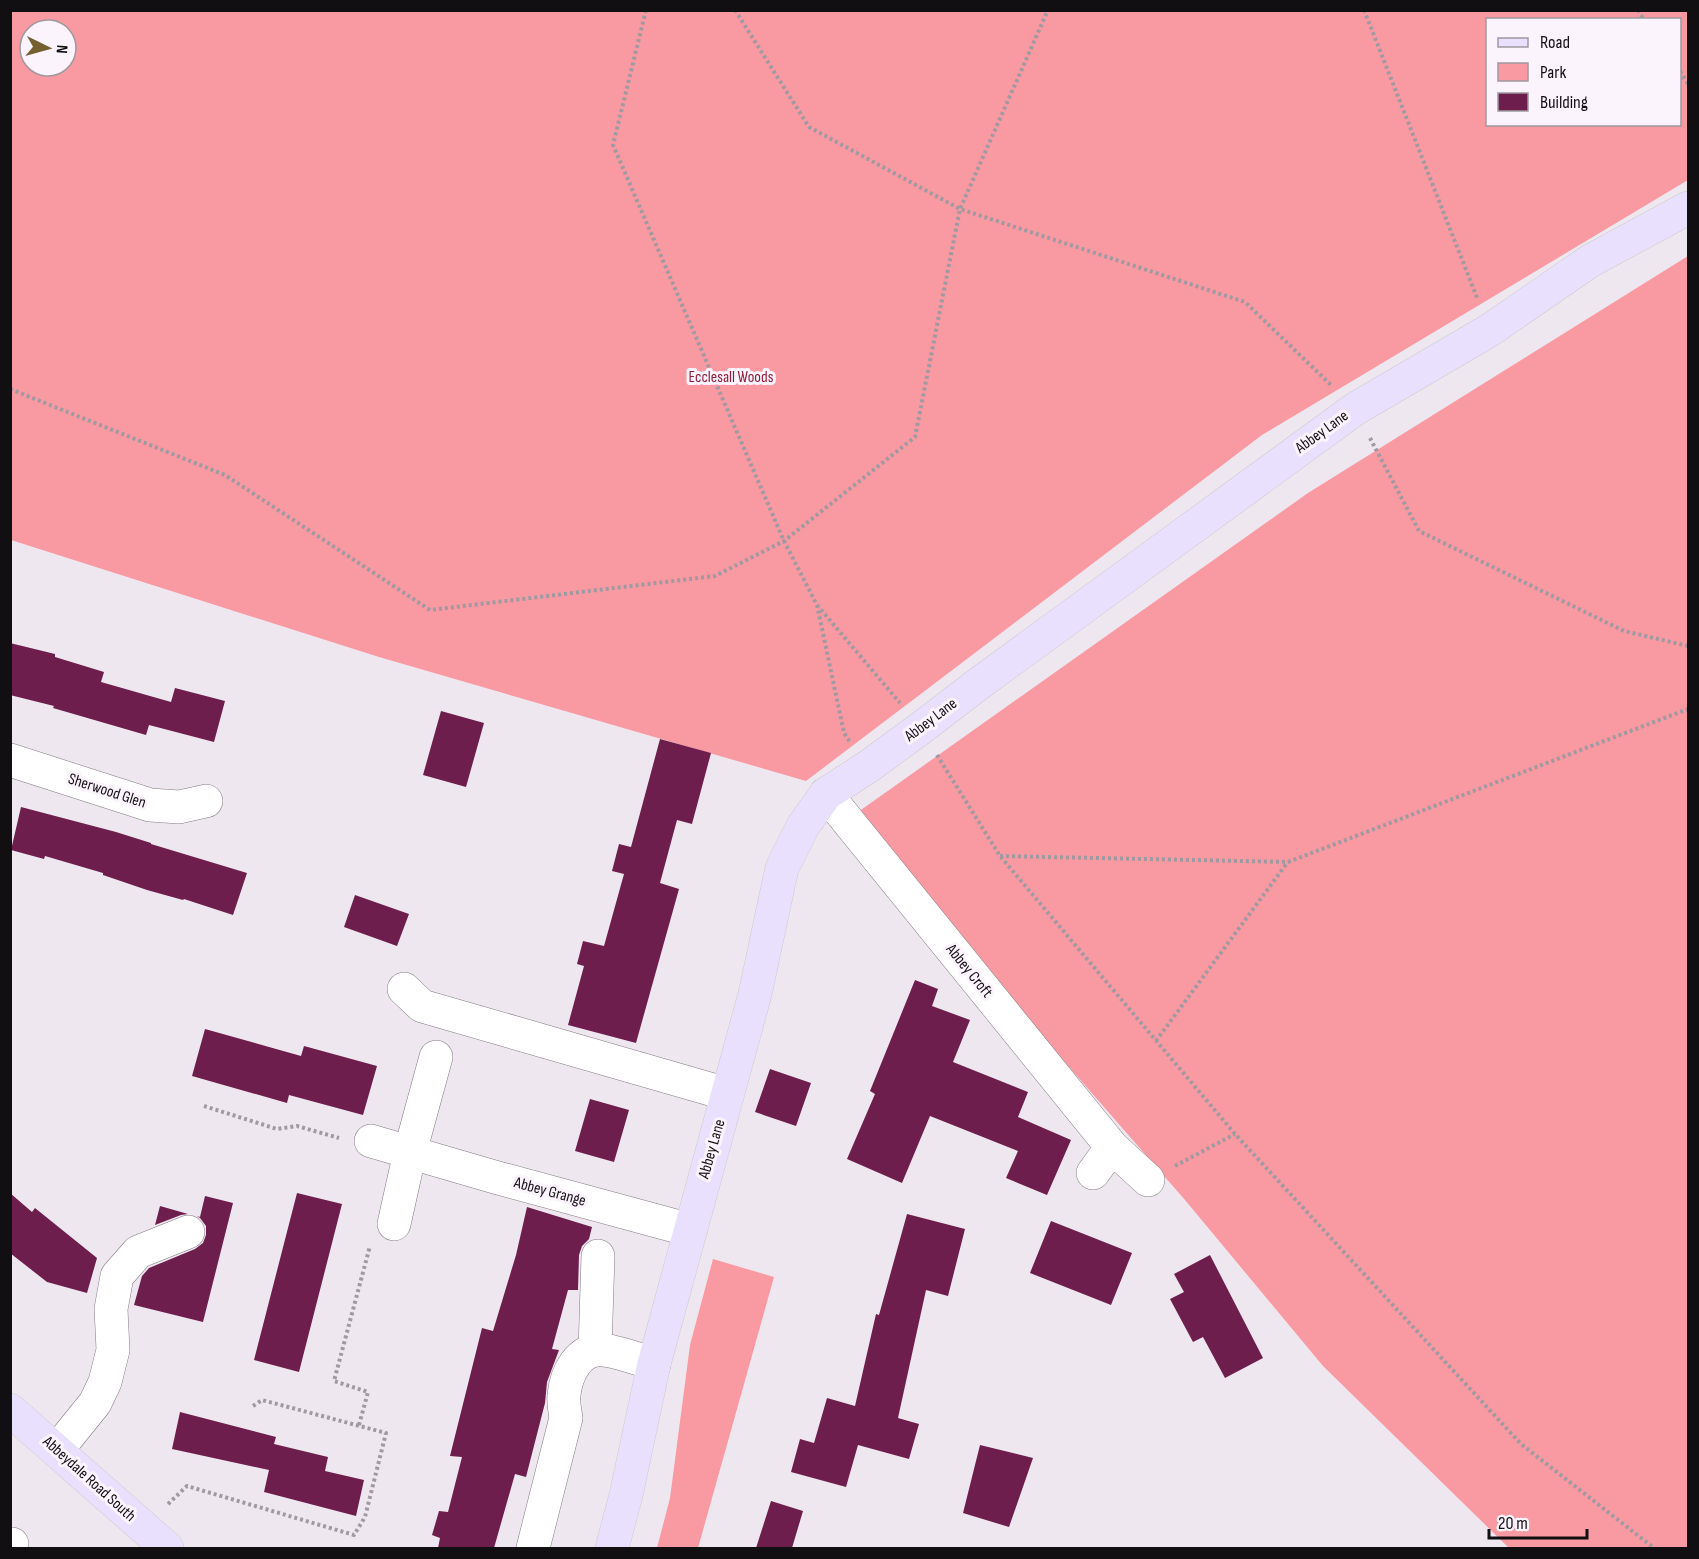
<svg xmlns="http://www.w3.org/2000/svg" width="1699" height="1559" font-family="'Sofia Sans Condensed',sans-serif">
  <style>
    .green { fill: #f999a2; fill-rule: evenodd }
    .building { fill: #6d1e4c }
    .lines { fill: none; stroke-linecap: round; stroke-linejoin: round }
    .minor-casing { stroke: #837b83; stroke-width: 34 }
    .major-casing { stroke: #cbcacb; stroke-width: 34 }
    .path { stroke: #a09aa0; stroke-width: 4; stroke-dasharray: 3 3; stroke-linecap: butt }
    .minor { stroke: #fff; stroke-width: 33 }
    .major { stroke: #e9e0fe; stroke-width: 33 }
    .labels { text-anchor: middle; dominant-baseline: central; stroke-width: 6; stroke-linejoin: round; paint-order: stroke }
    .park-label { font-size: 16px; fill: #921c37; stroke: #fcf4fd }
    .street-label { font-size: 16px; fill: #120f12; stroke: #fcf4fd }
  </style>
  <rect width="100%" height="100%" fill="#efe7f0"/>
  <!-- green -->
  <path class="green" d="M 11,11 L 1688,11 L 1688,180 L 1262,435 L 806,781 L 379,657 L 11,540 ZM 1488,20 L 1680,20 L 1680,124 L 1488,124 ZM 30,30 L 66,30 L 66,66 L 30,66 Z
    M 1688,256 L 1688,1548 L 1509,1548 L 1323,1366 L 1185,1200 L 851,817 L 1308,493 Z
    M 713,1259 L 774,1277 L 698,1548 L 657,1548 L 670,1498 L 690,1345 Z"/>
  <!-- building -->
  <path class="building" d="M 10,643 L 55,654 L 55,657 L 104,672 L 101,682 L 171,702 L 175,688 L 225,701 L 214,742 L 149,725 L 146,735 L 53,708 L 54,706 L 10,695 Z
    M 441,711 L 484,723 L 466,787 L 423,775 Z
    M 660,739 L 711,753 L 692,824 L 677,820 L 660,883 L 679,889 L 636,1043 L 568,1025 L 584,966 L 577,964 L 583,941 L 604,946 L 624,874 L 612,871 L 619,844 L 631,847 Z
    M 21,807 L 116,832 L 151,843 L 151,844 L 247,873 L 233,915 L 184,899 L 183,900 L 147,890 L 103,875 L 103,873 L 45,856 L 44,859 L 11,850 Z
    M 355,895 L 409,914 L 397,946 L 344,927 Z
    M 915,980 L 938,989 L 932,1006 L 970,1020 L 953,1062 L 1028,1092 L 1018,1117 L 1071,1140 L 1047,1195 L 1006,1178 L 1018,1151 L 930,1116 L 902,1183 L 847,1159 L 875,1094 L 870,1091 Z
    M 205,1029 L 301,1056 L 304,1046 L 377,1066 L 363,1115 L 289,1095 L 287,1103 L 192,1076 Z
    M 770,1069 L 811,1083 L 796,1126 L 755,1112 Z
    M 590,1099 L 629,1110 L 614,1162 L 575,1151 Z
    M 10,1193 L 32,1212 L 35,1208 L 97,1258 L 87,1293 L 47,1282 L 10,1253 Z
    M 297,1193 L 342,1204 L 299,1372 L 254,1360 Z
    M 205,1196 L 233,1203 L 203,1322 L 134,1305 L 142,1276 L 149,1268 L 195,1249 L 203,1243 L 206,1235 L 206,1226 L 200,1218 L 197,1216 L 200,1217 Z
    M 160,1206 L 188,1214 L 181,1215 L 155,1225 Z
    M 527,1207 L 592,1227 L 589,1239 L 582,1246 L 579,1255 L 578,1290 L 568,1290 L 552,1349 L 559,1350 L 547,1382 L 545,1403 L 526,1477 L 515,1474 L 494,1548 L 438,1548 L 440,1538 L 432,1535 L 439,1511 L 448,1512 L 462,1457 L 450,1456 L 482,1328 L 493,1331 L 516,1255 Z
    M 907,1214 L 965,1229 L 948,1296 L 926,1290 L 898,1418 L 919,1424 L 909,1459 L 858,1445 L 846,1487 L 791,1472 L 800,1439 L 814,1443 L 827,1398 L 855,1406 L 876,1314 L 879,1315 Z
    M 1051,1221 L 1132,1253 L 1111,1305 L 1030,1273 Z
    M 1210,1255 L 1263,1358 L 1225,1378 L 1203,1337 L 1193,1342 L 1170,1299 L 1184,1292 L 1174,1274 Z
    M 180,1412 L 276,1437 L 274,1444 L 328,1457 L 325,1471 L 364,1480 L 356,1516 L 264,1492 L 269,1470 L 172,1449 Z
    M 980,1445 L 1033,1458 L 1009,1527 L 963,1513 Z
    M 771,1501 L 803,1511 L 792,1548 L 756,1548 Z"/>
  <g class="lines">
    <defs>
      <path id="minor" d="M 10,760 L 150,805 L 179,807 L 206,801
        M 826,794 L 1112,1147 L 1148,1180
        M 404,989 L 422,1006 L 727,1094
        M 371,1141 L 498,1178 L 690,1230
        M 1093,1173 L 1112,1147
        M 394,1224 L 410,1152 L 436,1057
        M 595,1350 L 598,1256
        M 57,1450 L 95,1403 L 105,1382 L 113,1350 L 111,1309 L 117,1276 L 138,1252 L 188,1232
        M 10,1547 L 12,1544
        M 533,1548 L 566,1418 C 565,1411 563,1402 564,1395 C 566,1374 579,1347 603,1350 C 620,1352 638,1359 654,1364"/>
      <path id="major" d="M 10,1410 L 167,1548
        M 612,1548 L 626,1495 L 654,1364 L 755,994 L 782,868 L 803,826 L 826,794 L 869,766 L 921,728 L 977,685 L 1355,409 L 1490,330 L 1590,261 L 1688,208"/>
    </defs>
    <!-- minor casing -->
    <use href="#minor" class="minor-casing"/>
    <!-- major casing -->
    <use href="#major" class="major-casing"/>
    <!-- path -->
    <path class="path" d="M 646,10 L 613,145 L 784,541 L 817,605 L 844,733 L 850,742
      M 735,10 L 809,127 L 960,209 L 1245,302 L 1332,386
      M 1364,10 L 1478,300
      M 1638,10 L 1644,20
      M 1680,71 L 1688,84
      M 10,389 L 225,475 L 430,610 L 715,576 L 784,541 L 915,437 L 960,209 L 1048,10
      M 1370,438 L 1419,531 L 1624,631 L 1688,646
      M 817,605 L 900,703
      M 937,755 L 1000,856 L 1235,1134 L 1521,1444 L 1654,1548
      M 1000,856 L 1288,862 L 1688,709
      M 1156,1041 L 1287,863
      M 204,1106 L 277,1129 L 297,1126 L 339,1138
      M 1175,1166 L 1235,1134
      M 359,1425 L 368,1392 L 334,1381 L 370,1246
      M 168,1504 L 187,1486 L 354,1535 L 365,1517 L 386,1433 L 262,1400 L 253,1406"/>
    <!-- minor -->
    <use href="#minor" class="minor"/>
    <!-- major -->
    <use href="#major" class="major"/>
  </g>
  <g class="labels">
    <!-- park labels -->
    <g class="park-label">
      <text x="731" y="377">Ecclesall Woods</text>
    </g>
    <!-- street labels -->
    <g class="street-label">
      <text transform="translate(1322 432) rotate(-36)">Abbey Lane</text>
      <text transform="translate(931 720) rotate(-37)">Abbey Lane</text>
      <text transform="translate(107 791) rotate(18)">Sherwood Glen</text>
      <text transform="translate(969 971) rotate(51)">Abbey Croft</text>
      <text transform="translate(712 1149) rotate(-74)">Abbey Lane</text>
      <text transform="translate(550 1192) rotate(15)">Abbey Grange</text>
      <text transform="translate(89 1479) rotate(42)">Abbeydale Road South</text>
    </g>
  </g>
  <!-- border -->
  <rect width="1699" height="1559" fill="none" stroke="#120f12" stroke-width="24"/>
  <!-- legend -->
  <rect x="1486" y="18" width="195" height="108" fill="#fcf4fd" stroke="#9e989f" stroke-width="1.5"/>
  <rect x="1498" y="38" width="30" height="9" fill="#e9e0fe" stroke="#9e989f" stroke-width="1.5"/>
  <text x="1540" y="48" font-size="18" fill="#120f12">Road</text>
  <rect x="1498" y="63" width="30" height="18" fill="#f999a2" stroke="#9e989f" stroke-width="1.5"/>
  <text x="1540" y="78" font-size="18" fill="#120f12">Park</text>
  <rect x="1498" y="93" width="30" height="18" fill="#6d1e4c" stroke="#9e989f" stroke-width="1.5"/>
  <text x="1540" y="108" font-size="18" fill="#120f12">Building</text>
  <!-- north arrow -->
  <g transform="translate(48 48) rotate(95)"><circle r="28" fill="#fcf4fd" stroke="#9e989f" stroke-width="1.5"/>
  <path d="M0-4.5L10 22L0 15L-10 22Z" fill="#74612f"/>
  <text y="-9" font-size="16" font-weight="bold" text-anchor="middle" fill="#120f12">N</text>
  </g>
  <!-- scale -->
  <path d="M1489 1529v9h98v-9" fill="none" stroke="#120f12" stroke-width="3"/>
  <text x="1498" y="1529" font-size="18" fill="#120f12" stroke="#fcf4fd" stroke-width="4.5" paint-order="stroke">20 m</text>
</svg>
